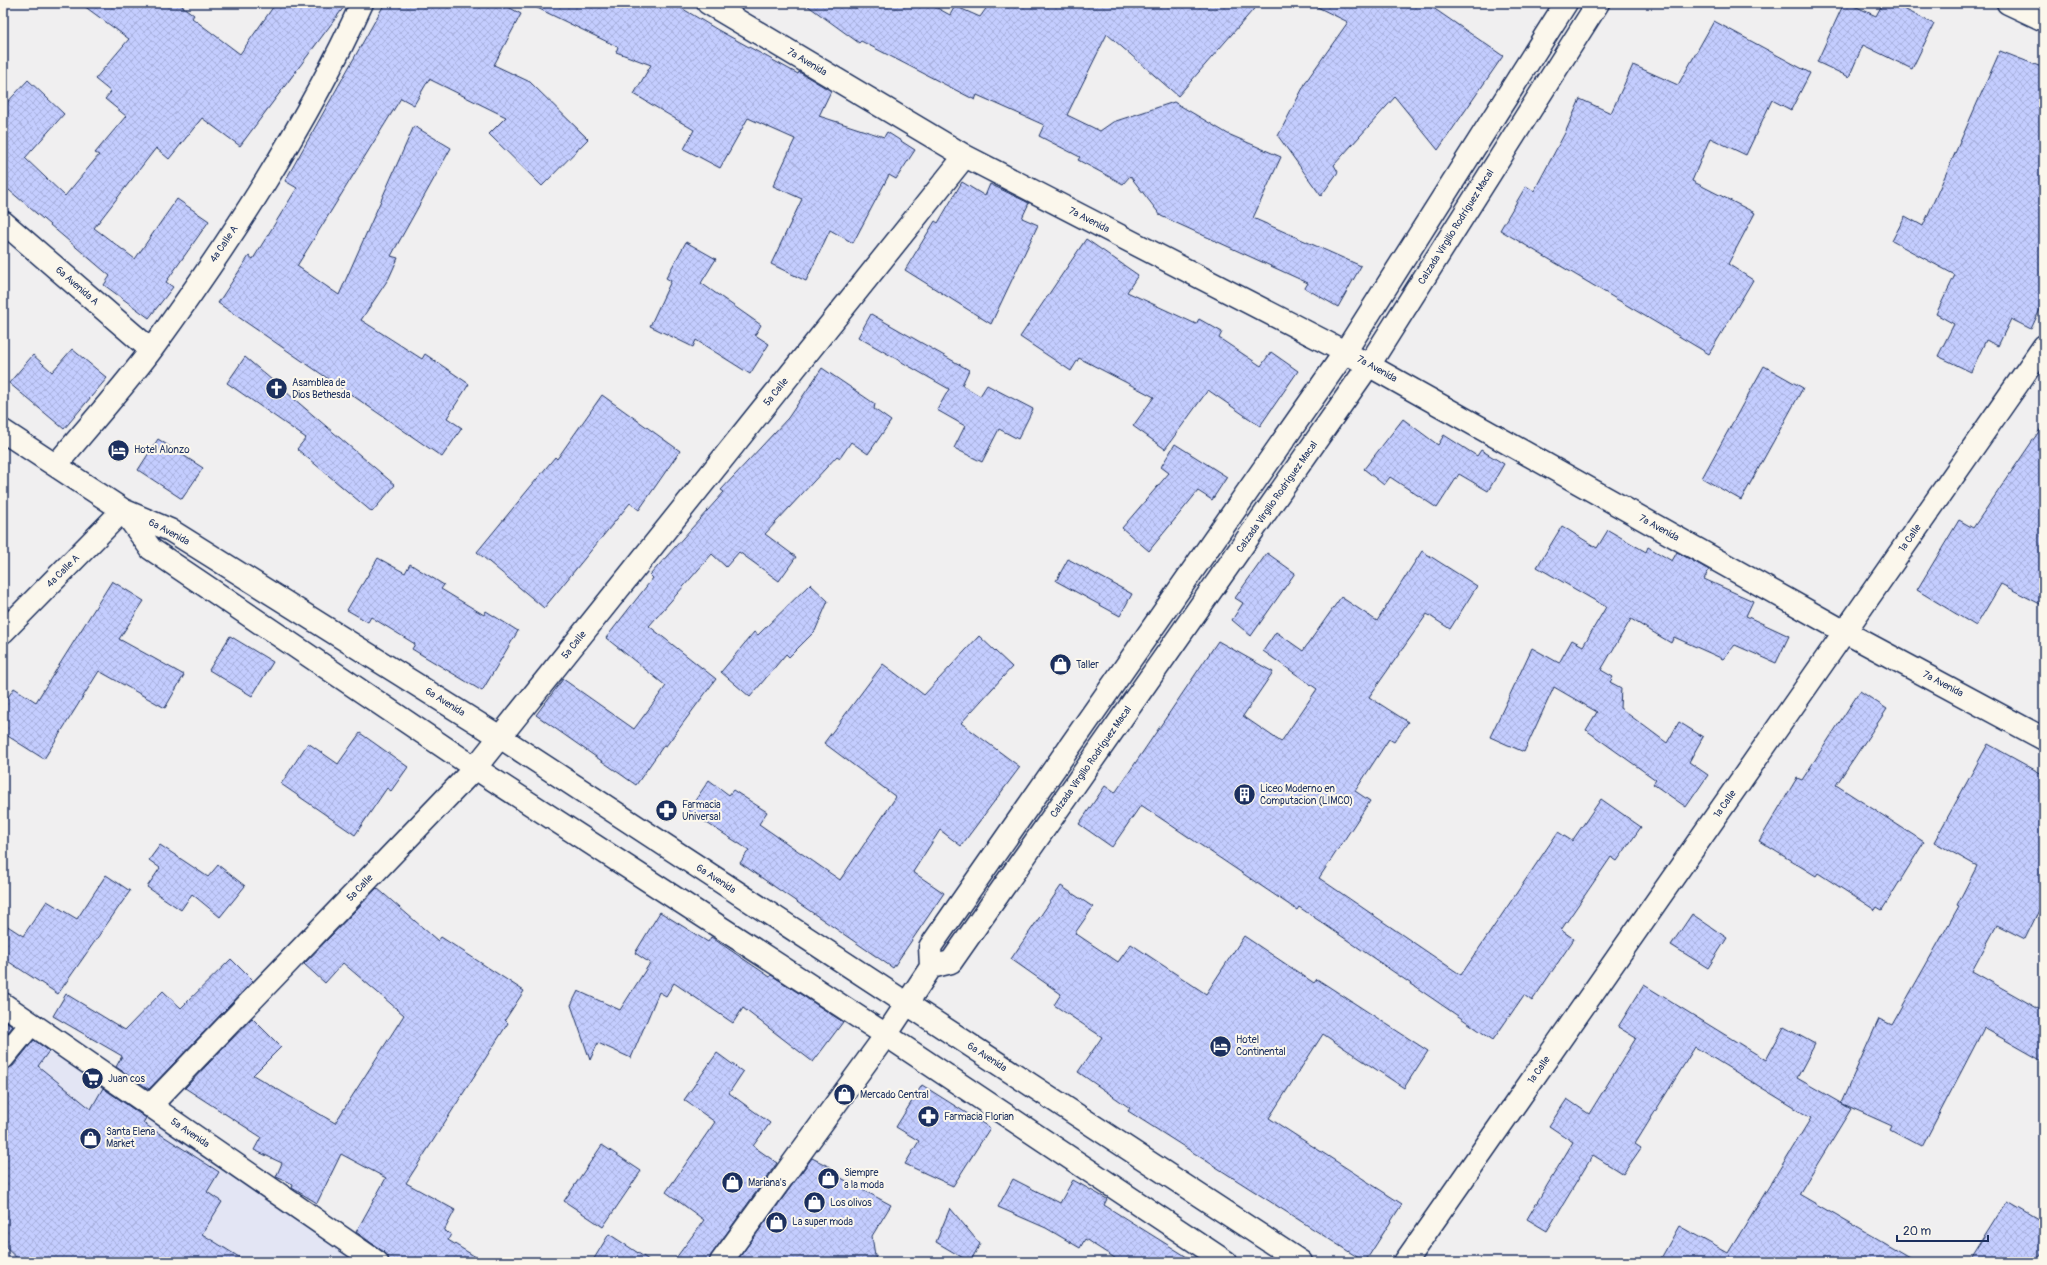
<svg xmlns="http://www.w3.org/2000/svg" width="2047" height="1265" font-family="Pangolin,sans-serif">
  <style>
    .built { fill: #e3e5f4 }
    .building { fill: url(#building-cross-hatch); stroke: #1b2f5e }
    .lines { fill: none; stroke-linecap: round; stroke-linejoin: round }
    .minor-casing { stroke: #1b2f5e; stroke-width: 25 }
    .minor { stroke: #fbf7ec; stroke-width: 22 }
    .labels { text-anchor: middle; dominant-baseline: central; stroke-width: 4; stroke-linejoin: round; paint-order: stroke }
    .street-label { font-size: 10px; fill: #1b2f5e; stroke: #fbf7ec }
    .poi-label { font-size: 10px; fill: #1b2f5e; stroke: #fbf7ec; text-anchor: start }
  </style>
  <defs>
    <pattern id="building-cross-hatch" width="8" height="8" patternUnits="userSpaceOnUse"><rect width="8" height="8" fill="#c4cdff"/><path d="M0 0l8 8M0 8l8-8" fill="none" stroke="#a8b0dd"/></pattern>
  </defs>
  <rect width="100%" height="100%" fill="#f0eff0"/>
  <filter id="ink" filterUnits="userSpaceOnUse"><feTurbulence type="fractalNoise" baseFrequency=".025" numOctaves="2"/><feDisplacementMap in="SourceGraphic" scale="8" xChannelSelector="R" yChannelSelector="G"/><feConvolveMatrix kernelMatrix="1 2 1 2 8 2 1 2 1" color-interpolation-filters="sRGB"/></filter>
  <g filter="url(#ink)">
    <!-- built -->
    <path class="built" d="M 3,1017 L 354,1259 L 352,1262 L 3,1262 Z"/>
    <!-- building -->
    <path class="building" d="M 80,3 L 178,3 L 194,15 L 192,18 L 240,54 L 276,3 L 347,3 L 240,146 L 202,118 L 169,159 L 156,148 L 94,228 L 135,259 L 177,199 L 209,221 L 166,282 L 173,287 L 149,318 L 104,285 L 110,276 L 3,185 L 3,107 L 28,80 L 64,114 L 25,158 L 65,196 L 99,155 L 95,153 L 126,116 L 105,99 L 111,92 L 95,79 L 129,39 Z
      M 385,3 L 501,3 L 521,14 L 494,65 L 530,82 L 588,139 L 542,186 L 489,134 L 506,117 L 429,79 L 414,105 L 401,98 L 297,266 L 339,295 L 414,126 L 451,148 L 391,256 L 398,258 L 389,278 L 361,320 L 422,359 L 425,354 L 469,384 L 447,418 L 462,428 L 442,457 L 218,303 L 249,256 L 253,259 L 297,188 L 285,181 Z
      M 527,3 L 673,3 L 718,30 L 798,74 L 799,72 L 831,91 L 819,116 L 884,137 L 887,132 L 915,150 L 896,179 L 889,175 L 853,243 L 830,230 L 806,281 L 771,264 L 802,199 L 773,186 L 795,139 L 748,118 L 720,168 L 684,149 L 694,130 L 634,94 L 651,65 L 616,52 L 618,47 Z
      M 804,3 L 928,3 L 950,15 L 955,6 L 980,17 L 990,3 L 1259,3 L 1178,96 L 1107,34 L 1067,115 L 1100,131 L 1113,122 L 1174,102 L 1228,134 L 1281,157 L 1253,218 L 1361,266 L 1338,307 L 1305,288 L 1308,283 L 1161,216 L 1130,176 L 1123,184 L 1078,160 L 1080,157 L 1039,136 L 1044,125 L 977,95 L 975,100 L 861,41 L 859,43 Z
      M 1309,3 L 1426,3 L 1503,56 L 1438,150 L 1395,97 L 1334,165 L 1338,172 L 1321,196 L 1278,136 L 1307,80 L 1348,22 Z
      M 1844,3 L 1848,3 L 1876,16 L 1883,3 L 1892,3 L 1934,24 L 1912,69 L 1863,45 L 1849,77 L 1817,62 Z
      M 1714,21 L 1810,73 L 1791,110 L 1772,100 L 1746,155 L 1710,138 L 1692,181 L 1755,213 L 1728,264 L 1753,280 L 1709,354 L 1500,230 L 1526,186 L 1534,191 L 1565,133 L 1580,99 L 1611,113 L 1633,65 L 1678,85 Z
      M 2000,51 L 2044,68 L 2044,301 L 2031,329 L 2011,319 L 1998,346 L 1986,340 L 1971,372 L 1938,356 L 1954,324 L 1936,314 L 1955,275 L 1892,241 L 1905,216 L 1923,226 Z
      M 962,182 L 985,196 L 990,184 L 1029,203 L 1022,218 L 1038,225 L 991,324 L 905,270 L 935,221 L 938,223 Z
      M 1086,239 L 1138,275 L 1127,292 L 1196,324 L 1199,319 L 1222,332 L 1219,338 L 1261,366 L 1271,352 L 1298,371 L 1260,426 L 1208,390 L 1165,449 L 1133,426 L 1154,397 L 1079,358 L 1071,371 L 1020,337 Z
      M 686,242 L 716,259 L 701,283 L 761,325 L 755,335 L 769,344 L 750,374 L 696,340 L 693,347 L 650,326 L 671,281 L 666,278 Z
      M 871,314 L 969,370 L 962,385 L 980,396 L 987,385 L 1033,409 L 1018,439 L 999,429 L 982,462 L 954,448 L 965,426 L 937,410 L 949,389 L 858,337 Z
      M 72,349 L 107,378 L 64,429 L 9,383 L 33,355 L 52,372 Z
      M 245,357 L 395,485 L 372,512 L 297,449 L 306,438 L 227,383 Z
      M 1764,366 L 1803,388 L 1741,500 L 1702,478 Z
      M 822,368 L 875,404 L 874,409 L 891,421 L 868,454 L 851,442 L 840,458 L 837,456 L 765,534 L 796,557 L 779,581 L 739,552 L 726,567 L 712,554 L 649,626 L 716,679 L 666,746 L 664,745 L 636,785 L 536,715 L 563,679 L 634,729 L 666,686 L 606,638 L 653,578 L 650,575 L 724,492 L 721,490 L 788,418 Z
      M 602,395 L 680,451 L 639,510 L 630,503 L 544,608 L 477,552 L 555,457 L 557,459 Z
      M 1403,419 L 1438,445 L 1444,435 L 1477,456 L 1481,450 L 1504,464 L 1488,491 L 1459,474 L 1437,508 L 1390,477 L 1384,485 L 1364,469 Z
      M 2044,424 L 2044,606 L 2001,584 L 1976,626 L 1917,590 L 1959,520 L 1973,528 Z
      M 158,439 L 203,468 L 182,499 L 138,470 Z
      M 1175,444 L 1227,477 L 1212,500 L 1198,491 L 1149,551 L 1122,528 L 1169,473 L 1161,467 Z
      M 1562,526 L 1597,548 L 1608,530 L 1646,552 L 1648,547 L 1672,561 L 1677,552 L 1709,570 L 1704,579 L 1753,601 L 1746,616 L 1789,636 L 1776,663 L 1735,645 L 1723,659 L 1674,637 L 1671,643 L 1631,619 L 1601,670 L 1613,677 L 1610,682 L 1621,688 L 1620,708 L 1667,743 L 1679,722 L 1703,737 L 1689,762 L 1708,775 L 1686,807 L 1653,784 L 1656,780 L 1586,730 L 1597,712 L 1554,687 L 1524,752 L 1490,737 L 1532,648 L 1559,663 L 1572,640 L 1583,646 L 1606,607 L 1537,567 Z
      M 1422,551 L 1477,586 L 1450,629 L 1427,614 L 1369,697 L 1408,722 L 1394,742 L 1389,739 L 1355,791 L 1370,801 L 1319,878 L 1461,975 L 1558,832 L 1572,841 L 1601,799 L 1641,827 L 1617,861 L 1611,857 L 1561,930 L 1574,939 L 1532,1001 L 1524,995 L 1493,1040 L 1299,907 L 1297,910 L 1141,805 L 1112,847 L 1079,824 L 1105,786 L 1115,793 L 1218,641 L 1273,672 L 1243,716 L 1281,742 L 1317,689 L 1263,651 L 1276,632 L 1303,651 L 1341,597 L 1377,621 Z
      M 1267,553 L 1295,573 L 1251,636 L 1232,620 L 1243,603 L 1235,598 Z
      M 378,558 L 405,573 L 410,564 L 444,585 L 441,589 L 484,615 L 486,611 L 518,631 L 482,691 L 412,649 L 415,644 L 371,617 L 368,622 L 347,610 Z
      M 1068,559 L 1132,594 L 1120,616 L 1056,581 Z
      M 112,581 L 144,601 L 119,639 L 184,675 L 165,708 L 99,671 L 44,759 L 3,733 L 3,705 L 14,688 L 36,702 Z
      M 810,584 L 828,601 L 815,631 L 789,657 L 786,654 L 750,697 L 721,672 L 754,632 L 758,635 Z
      M 230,636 L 273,662 L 252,696 L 209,670 Z
      M 979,636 L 1012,667 L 961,723 L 1020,767 L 961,846 L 940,830 L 913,872 L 944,893 L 893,968 L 740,863 L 749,850 L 688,811 L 709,780 L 729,795 L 733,790 L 767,812 L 759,824 L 840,880 L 896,797 L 824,743 L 883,664 L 924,695 Z
      M 1860,691 L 1887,709 L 1836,785 L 1924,842 L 1882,910 L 1877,907 L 1875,910 L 1818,873 L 1816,876 L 1759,841 L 1797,778 L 1802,780 Z
      M 360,733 L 408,767 L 391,791 L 387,788 L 355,835 L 281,784 L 308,743 L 338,764 Z
      M 1988,744 L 2044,775 L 2044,900 L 2025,939 L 1997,925 L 1972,971 L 2044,1012 L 2044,1062 L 1984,1028 L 1922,1147 L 1890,1130 L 1892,1126 L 1841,1103 L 1879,1019 L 1892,1025 L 1959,906 L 1957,905 L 1977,866 L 1934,842 Z
      M 160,845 L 208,877 L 218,865 L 245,886 L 220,917 L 192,894 L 181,910 L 147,887 L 160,868 L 149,860 Z
      M 106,875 L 130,891 L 58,994 L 3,958 L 3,923 L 23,936 L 47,901 L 77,919 Z
      M 1061,886 L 1093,907 L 1075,933 L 1118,962 L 1131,944 L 1206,994 L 1244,936 L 1314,983 L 1317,979 L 1428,1051 L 1404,1088 L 1323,1034 L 1269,1118 L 1402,1204 L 1365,1262 L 1128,1111 L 1130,1108 L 1078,1072 L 1102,1037 L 1054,1005 L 1061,994 L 1011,959 Z
      M 377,888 L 438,941 L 441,937 L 524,991 L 505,1020 L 508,1023 L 406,1183 L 455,1210 L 444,1231 L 451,1234 L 448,1240 L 484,1262 L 389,1262 L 388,1256 L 384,1252 L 356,1232 L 386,1178 L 341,1154 L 317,1203 L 292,1188 L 293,1184 L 276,1177 L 282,1163 L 254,1150 L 261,1137 L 185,1088 L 252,1018 L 281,1047 L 253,1075 L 335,1123 L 404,1015 L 343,963 L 325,983 L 304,964 Z
      M 660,912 L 708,942 L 711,937 L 770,977 L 771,975 L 843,1022 L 813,1062 L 743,1008 L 733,1023 L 674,983 L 666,996 L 659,992 L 631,1058 L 598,1043 L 590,1060 L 571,1005 L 578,991 L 620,1010 L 650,963 L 635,953 Z
      M 1692,914 L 1727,938 L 1708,968 L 1671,945 Z
      M 231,959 L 253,981 L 149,1089 L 116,1067 L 122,1056 L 53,1016 L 66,994 L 125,1030 L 163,991 L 181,1008 Z
      M 1644,985 L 1766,1060 L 1784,1027 L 1815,1044 L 1797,1078 L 1851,1109 L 1799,1194 L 1916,1262 L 1659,1262 L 1679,1226 L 1728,1253 L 1811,1118 L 1695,1047 L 1635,1144 L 1641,1148 L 1623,1174 L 1593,1155 L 1547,1231 L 1527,1219 L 1573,1142 L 1549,1126 L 1567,1099 L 1589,1114 L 1636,1038 L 1618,1027 Z
      M 3,1019 L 13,1026 L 3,1038 Z
      M 34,1040 L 49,1051 L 38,1066 L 91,1109 L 103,1088 L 146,1118 L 143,1123 L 219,1172 L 207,1192 L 222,1202 L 202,1234 L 247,1262 L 21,1262 L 3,1245 L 3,1070 L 13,1066 Z
      M 717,1053 L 743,1072 L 729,1093 L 770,1123 L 753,1146 L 777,1163 L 711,1255 L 709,1262 L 673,1262 L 704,1220 L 666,1192 L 715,1122 L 684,1100 Z
      M 922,1085 L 990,1128 L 953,1186 L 905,1164 L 919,1141 L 896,1127 Z
      M 602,1145 L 641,1171 L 603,1227 L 564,1201 Z
      M 812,1158 L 832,1168 L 830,1172 L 891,1205 L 872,1236 L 876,1262 L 736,1262 Z
      M 1013,1179 L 1060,1203 L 1073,1180 L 1107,1199 L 1104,1205 L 1195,1262 L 1121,1262 L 1085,1239 L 1080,1248 L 1046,1228 L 998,1207 Z
      M 2008,1202 L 2044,1223 L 2044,1248 L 2035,1262 L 1970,1262 Z
      M 950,1208 L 980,1244 L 970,1262 L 936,1242 Z
      M 609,1234 L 652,1262 L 592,1262 Z"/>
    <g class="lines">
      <defs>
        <path id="minor" d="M 708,3 L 965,156 L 1345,352 L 1845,632 L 2044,739
          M 2008,3 L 2044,20
          M 3,222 L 151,350
          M 3,431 L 123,510 L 170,530 L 500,737 L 1301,1262
          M 56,465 C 88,427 122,389 152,349 C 231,240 306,126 362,3
          M 123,510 L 151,549 L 475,768 L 886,1035 L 1226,1262
          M 3,632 L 123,510
          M 931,967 L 951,962 L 1369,365 L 1598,3
          M 3,1004 L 377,1262
          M 3,1058 L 31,1024
          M 150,1106 L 475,768 L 965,156
          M 721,1262 L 886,1035 L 931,967 L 930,947 L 1345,352 L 1566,3
          M 1405,1262 L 2044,346"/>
      </defs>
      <!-- minor casing -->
      <use href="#minor" class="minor-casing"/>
      <!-- minor -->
      <use href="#minor" class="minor"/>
    </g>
  </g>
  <!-- icons -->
  <defs>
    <symbol id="church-disc" viewBox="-11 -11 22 22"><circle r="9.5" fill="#1b2f5e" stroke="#fbf7ec"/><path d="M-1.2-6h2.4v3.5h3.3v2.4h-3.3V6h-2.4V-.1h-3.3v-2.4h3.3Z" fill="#fff"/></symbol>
    <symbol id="hotel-disc" viewBox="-11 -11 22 22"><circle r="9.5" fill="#1b2f5e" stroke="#fbf7ec"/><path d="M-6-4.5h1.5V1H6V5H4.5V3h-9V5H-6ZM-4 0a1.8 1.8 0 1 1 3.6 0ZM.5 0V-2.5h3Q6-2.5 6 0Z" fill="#fff"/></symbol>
    <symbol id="shop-disc" viewBox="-11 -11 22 22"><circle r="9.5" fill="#1b2f5e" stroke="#fbf7ec"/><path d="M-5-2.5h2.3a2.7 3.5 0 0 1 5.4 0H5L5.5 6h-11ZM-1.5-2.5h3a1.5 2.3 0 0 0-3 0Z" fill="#fff"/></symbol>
    <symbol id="building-disc" viewBox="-11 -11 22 22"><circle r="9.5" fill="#1b2f5e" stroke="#fbf7ec"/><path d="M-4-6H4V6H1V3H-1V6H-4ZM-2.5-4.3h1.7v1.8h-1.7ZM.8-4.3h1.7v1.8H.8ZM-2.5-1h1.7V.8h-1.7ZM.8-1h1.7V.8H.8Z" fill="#fff"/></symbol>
    <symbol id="pharmacy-disc" viewBox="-11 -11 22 22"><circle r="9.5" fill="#1b2f5e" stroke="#fbf7ec"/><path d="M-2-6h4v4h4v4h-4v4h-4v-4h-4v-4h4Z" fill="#fff"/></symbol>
    <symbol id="supermarket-disc" viewBox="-11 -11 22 22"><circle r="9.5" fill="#1b2f5e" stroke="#fbf7ec"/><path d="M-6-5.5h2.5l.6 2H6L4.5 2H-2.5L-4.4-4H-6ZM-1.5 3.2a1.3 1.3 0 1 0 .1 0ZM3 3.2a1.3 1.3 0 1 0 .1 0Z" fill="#fff"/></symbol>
  </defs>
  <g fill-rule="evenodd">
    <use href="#church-disc" x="264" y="376" width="25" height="25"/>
    <use href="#hotel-disc" x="106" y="438" width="25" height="25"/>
    <use href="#shop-disc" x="1048" y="652" width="25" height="25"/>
    <use href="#building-disc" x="1232" y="782" width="25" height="25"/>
    <use href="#pharmacy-disc" x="654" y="798" width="25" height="25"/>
    <use href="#hotel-disc" x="1208" y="1034" width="25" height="25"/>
    <use href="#supermarket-disc" x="80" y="1066" width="25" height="25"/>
    <use href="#shop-disc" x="832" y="1082" width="25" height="25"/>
    <use href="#pharmacy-disc" x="916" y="1104" width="25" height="25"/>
    <use href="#shop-disc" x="78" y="1126" width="25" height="25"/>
    <use href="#shop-disc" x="816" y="1166" width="25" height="25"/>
    <use href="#shop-disc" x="720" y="1170" width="25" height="25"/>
    <use href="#shop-disc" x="802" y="1190" width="25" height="25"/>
    <use href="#shop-disc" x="764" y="1210" width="25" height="25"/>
  </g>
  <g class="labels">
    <!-- street labels -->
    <g class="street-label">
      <text transform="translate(807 62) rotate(31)">7a Avenida</text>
      <text transform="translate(1089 220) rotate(27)">7a Avenida</text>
      <text transform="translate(1456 227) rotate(-58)">Calzada Virgilio Rodríguez Macal</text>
      <text transform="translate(224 244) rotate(-56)">4a Calle A</text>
      <text transform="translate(77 286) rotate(41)">6a Avenida A</text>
      <text transform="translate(1377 369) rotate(29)">7a Avenida</text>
      <text transform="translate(776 392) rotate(-51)">5a Calle</text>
      <text transform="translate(1277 497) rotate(-55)">Calzada Virgilio Rodríguez Macal</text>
      <text transform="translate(1659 528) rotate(29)">7a Avenida</text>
      <text transform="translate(169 532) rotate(28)">6a Avenida</text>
      <text transform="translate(1910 538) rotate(-55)">1a Calle</text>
      <text transform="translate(63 571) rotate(-45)">4a Calle A</text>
      <text transform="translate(574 645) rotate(-51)">5a Calle</text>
      <text transform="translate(1943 684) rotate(28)">7a Avenida</text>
      <text transform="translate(445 702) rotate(32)">6a Avenida</text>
      <text transform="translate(1091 762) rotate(-55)">Calzada Virgilio Rodríguez Macal</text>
      <text transform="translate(1725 804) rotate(-55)">1a Calle</text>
      <text transform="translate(716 879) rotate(33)">6a Avenida</text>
      <text transform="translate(360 888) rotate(-46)">5a Calle</text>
      <text transform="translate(987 1057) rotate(33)">6a Avenida</text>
      <text transform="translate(1539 1070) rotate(-55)">1a Calle</text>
      <text transform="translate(190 1133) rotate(34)">5a Avenida</text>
    </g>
    <!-- poi labels -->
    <g class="poi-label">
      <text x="292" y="383">Asamblea de<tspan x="292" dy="12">Dios Bethesda</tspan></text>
      <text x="134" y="450">Hotel Alonzo</text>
      <text x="1076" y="665">Taller</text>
      <text x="1260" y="789">Liceo Moderno en<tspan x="1260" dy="12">Computacion (LIMCO)</tspan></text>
      <text x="682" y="805">Farmacia<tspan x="682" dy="12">Universal</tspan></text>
      <text x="1236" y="1040">Hotel<tspan x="1236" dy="12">Continental</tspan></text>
      <text x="108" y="1079">Juan cos</text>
      <text x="860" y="1095">Mercado Central</text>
      <text x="944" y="1117">Farmacia Florian</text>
      <text x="106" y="1132">Santa Elena<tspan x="106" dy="12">Market</tspan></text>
      <text x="844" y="1173">Siempre<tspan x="844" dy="12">a la moda</tspan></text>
      <text x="748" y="1183">Mariana's</text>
      <text x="830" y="1203">Los olivos</text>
      <text x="792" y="1222">La super moda</text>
    </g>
  </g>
  <!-- margin -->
  <rect width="2047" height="1265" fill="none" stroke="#fbf7ec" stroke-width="16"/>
  <rect x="8" y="8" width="2031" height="1249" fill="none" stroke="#1b2f5e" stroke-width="1.5" filter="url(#ink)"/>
  <!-- scale -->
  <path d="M1897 1235v6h91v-6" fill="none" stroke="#1b2f5e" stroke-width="2"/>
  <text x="1903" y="1235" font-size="12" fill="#1b2f5e" stroke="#fbf7ec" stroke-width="3" paint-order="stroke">20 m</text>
</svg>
